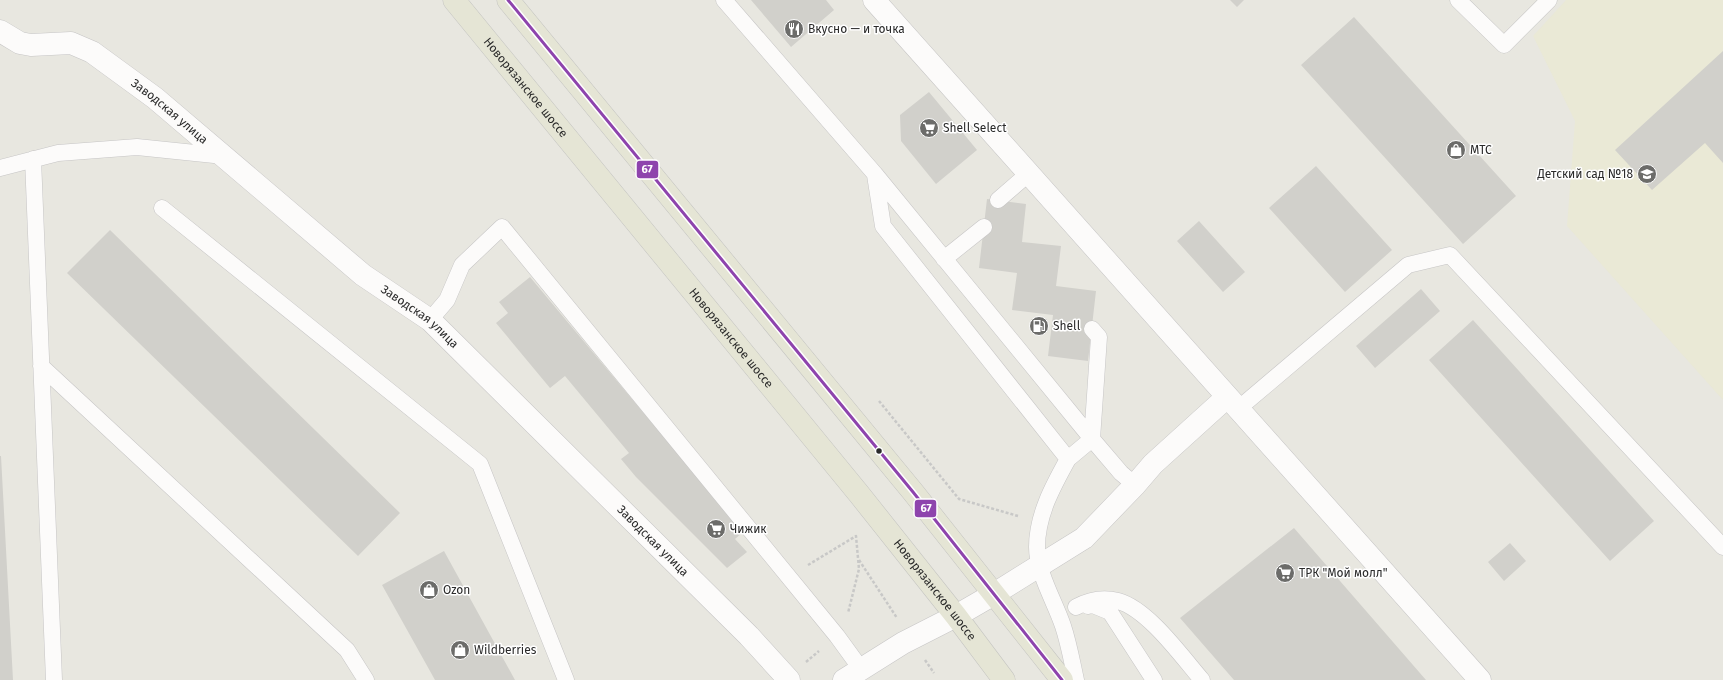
<svg xmlns="http://www.w3.org/2000/svg" width="1723" height="680" font-family="'Fira Sans',sans-serif">
  <style>
    .education { fill: #eae9d6 }
    .building { fill: #d1d0cb }
    .lines { fill: none; stroke-linecap: round; stroke-linejoin: round }
    .lane-casing { stroke: #c6c5c5; stroke-width: 17 }
    .street-casing { stroke: #c6c5c5; stroke-width: 23 }
    .primary-casing { stroke: #c4c4c1; stroke-width: 23 }
    .path { stroke: #c8c8c7; stroke-width: 2.5; stroke-dasharray: 3 2; stroke-linecap: butt }
    .lane { stroke: #fcfbfa; stroke-width: 16 }
    .street { stroke: #fcfbfa; stroke-width: 22 }
    .primary { stroke: #e5e5d5; stroke-width: 22 }
    .bus-1-casing { stroke: #fff; stroke-width: 6 }
    .bus-1 { stroke: #8e44ad; stroke-width: 3 }
    .bus-dot { fill: #2a2a2a; stroke: #fff; stroke-width: 1.5 }
    .labels { text-anchor: middle; dominant-baseline: central; stroke-width: 3; stroke-linejoin: round; paint-order: stroke }
    .poi-label { font-size: 12px; fill: #2a2a2a; stroke: #fff; text-anchor: start }
    .street-label { font-size: 12px; fill: #2a2a2a; stroke: #fff }
    .line-badge { stroke: #fff; stroke-width: 1.5 }
    .badge-label { font-size: 11px; text-anchor: middle; font-weight: bold; fill: #fff }
  </style>
  <rect width="100%" height="100%" fill="#e8e7e0"/>
  <!-- education -->
  <path class="education" d="M 1566,0 L 1723,0 L 1723,400 L 1567,226 L 1575,121 L 1533,36 Z"/>
  <!-- building -->
  <path class="building" d="M 751,0 L 826,0 L 834,10 L 791,47 Z
    M 1230,0 L 1244,0 L 1237,7 Z
    M 1354,17 L 1516,196 L 1463,244 L 1301,65 Z
    M 1723,51 L 1723,163 L 1705,143 L 1652,190 L 1615,150 Z
    M 929,92 L 977,150 L 936,184 L 901,141 L 900,115 Z
    M 1316,166 L 1392,250 L 1345,292 L 1269,208 Z
    M 987,199 L 1026,204 L 1022,242 L 1061,246 L 1056,286 L 1096,291 L 1088,361 L 1048,356 L 1053,315 L 1012,310 L 1017,273 L 979,268 Z
    M 1199,221 L 1245,272 L 1223,292 L 1177,241 Z
    M 110,230 L 400,513 L 358,556 L 67,273 Z
    M 530,277 L 743,532 L 735,539 L 747,552 L 727,568 L 636,477 L 621,459 L 629,453 L 565,376 L 550,388 L 496,323 L 508,313 L 499,302 Z
    M 1421,289 L 1440,311 L 1375,368 L 1356,346 Z
    M 1473,320 L 1654,521 L 1610,561 L 1429,360 Z
    M 0,456 L 1,456 L 13,680 L 0,680 Z
    M 1294,528 L 1426,680 L 1234,680 L 1180,618 Z
    M 1510,543 L 1526,561 L 1504,581 L 1488,562 Z
    M 444,551 L 515,680 L 435,680 L 382,585 Z"/>
  <g class="lines">
    <defs>
      <path id="lane" d="M 724,0 L 875,174 L 1092,439 L 1121,473 L 1135,485
        M 1458,0 L 1504,45 L 1549,0
        M 33,159 L 54,680
        M 0,168 L 58,153 L 137,147 L 224,156
        M 875,175 L 883,226 L 1068,459 C 1053,486 1037,515 1037,547 C 1037,573 1055,602 1063,626 C 1069,644 1072,662 1076,680
        M 998,200 L 1028,174
        M 162,208 L 480,464 L 566,680
        M 944,259 L 984,227
        M 430,320 L 447,300 L 462,265 L 502,227 L 837,636 L 861,669
        M 41,366 L 347,650 L 366,680
        M 1238,409 L 1408,265 L 1450,255 L 1723,547
        M 1068,459 L 1092,439 L 1099,337 L 1092,329
        M 1088,606 L 1093,605 L 1110,612 L 1154,680
        M 1076,607 C 1089,600 1103,597 1118,601 C 1148,609 1182,657 1202,680"/>
      <g id="street">
        <path d="M 874,0 L 1480,680"/>
        <path id="s1" d="M 0,31 L 20,43 L 31,45 L 71,43 L 92,52 L 155,98 L 363,275 L 430,320 L 749,636 L 789,680"/>
        <path d="M 844,680 L 903,643 L 956,616 L 994,594 L 1084,538 L 1135,485 L 1153,464 L 1227,397"/>
      </g>
      <g id="primary">
        <path id="s2" d="M 454,0 L 859,494 L 956,616 L 1004,680"/>
        <path d="M 508,0 L 913,492 L 1062,680"/>
      </g>
    </defs>
    <!-- lane casing -->
    <use href="#lane" class="lane-casing"/>
    <!-- street casing -->
    <use href="#street" class="street-casing"/>
    <!-- primary casing -->
    <use href="#primary" class="primary-casing"/>
    <!-- path -->
    <path class="path" d="M 879,401 L 959,499 L 1018,516
      M 859,560 L 897,618
      M 808,565 L 856,536 L 859,569 L 848,613
      M 925,660 L 934,673
      M 806,662 L 819,651"/>
    <!-- lane -->
    <use href="#lane" class="lane"/>
    <!-- street -->
    <use href="#street" class="street"/>
    <!-- primary -->
    <use href="#primary" class="primary"/>
    <defs>
      <path id="bus-1" d="M 508,0 L 913,492 L 1062,680"/>
    </defs>
    <!-- bus-1 casing -->
    <use href="#bus-1" class="bus-1-casing"/>
    <!-- bus-1 -->
    <use href="#bus-1" class="bus-1"/>
  </g>
  <!-- icons -->
  <defs>
    <symbol id="restaurant-disc" viewBox="-11 -11 22 22"><circle r="9.5" fill="#6c6c6a" stroke="#fff"/><path d="M-5-6h1v4h1v-4h1v4h1v-4h1v5L-1.5 .5V6h-2V.5L-5-1ZM5-6V6H3V1.5H1.5Q1.5-4 5-6Z" fill="#fff"/></symbol>
    <symbol id="supermarket-disc" viewBox="-11 -11 22 22"><circle r="9.5" fill="#6c6c6a" stroke="#fff"/><path d="M-6-5.5h2.5l.6 2H6L4.5 2H-2.5L-4.4-4H-6ZM-1.5 3.2a1.3 1.3 0 1 0 .1 0ZM3 3.2a1.3 1.3 0 1 0 .1 0Z" fill="#fff"/></symbol>
    <symbol id="shop-disc" viewBox="-11 -11 22 22"><circle r="9.5" fill="#6c6c6a" stroke="#fff"/><path d="M-5-2.5h2.3a2.7 3.5 0 0 1 5.4 0H5L5.5 6h-11ZM-1.5-2.5h3a1.5 2.3 0 0 0-3 0Z" fill="#fff"/></symbol>
    <symbol id="school-disc" viewBox="-11 -11 22 22"><circle r="9.5" fill="#6c6c6a" stroke="#fff"/><path d="M0-5L7-2L0 1L-7-2ZM-4 1L0 2.5L4 1V4Q0 6-4 4Z" fill="#fff"/></symbol>
    <symbol id="fuel-disc" viewBox="-11 -11 22 22"><circle r="9.5" fill="#6c6c6a" stroke="#fff"/><path d="M-5.5-6h7V0h2V4h1.3V-2.5L3-4.5l.8-.8L6-3V5H2.5V1h-1V6h-7ZM-4.2-4.7v3.2H.2V-4.7Z" fill="#fff"/></symbol>
  </defs>
  <g fill-rule="evenodd">
    <use href="#restaurant-disc" x="783" y="18" width="22" height="22"/>
    <use href="#supermarket-disc" x="918" y="117" width="22" height="22"/>
    <use href="#shop-disc" x="1445" y="139" width="22" height="22"/>
    <use href="#school-disc" x="1636" y="163" width="22" height="22"/>
    <use href="#fuel-disc" x="1028" y="315" width="22" height="22"/>
    <use href="#supermarket-disc" x="705" y="518" width="22" height="22"/>
    <use href="#supermarket-disc" x="1274" y="562" width="22" height="22"/>
    <use href="#shop-disc" x="418" y="579" width="22" height="22"/>
    <use href="#shop-disc" x="449" y="639" width="22" height="22"/>
  </g>
  <!-- markers -->
  <circle class="bus-dot" cx="879" cy="451" r="3.5"/>
  <g class="labels">
    <!-- poi labels -->
    <g class="poi-label">
      <text x="808" y="29">Вкусно — и точка</text>
      <text x="943" y="128">Shell Select</text>
      <text x="1470" y="150">МТС</text>
      <text x="1633" y="174" text-anchor="end">Детский сад №18</text>
      <text x="1053" y="326">Shell</text>
      <text x="730" y="529">Чижик</text>
      <text x="1299" y="573">ТРК "Мой молл"</text>
      <text x="443" y="590">Ozon</text>
      <text x="474" y="650">Wildberries</text>
    </g>
    <!-- street labels -->
    <g class="street-label">
      <text stroke="none"><textPath href="#s2" startOffset="113">Новорязанское шоссе</textPath></text>
      <text stroke="none"><textPath href="#s1" startOffset="195">Заводская улица</textPath></text>
      <text stroke="none"><textPath href="#s1" startOffset="519">Заводская улица</textPath></text>
      <text stroke="none"><textPath href="#s2" startOffset="437">Новорязанское шоссе</textPath></text>
      <text stroke="none"><textPath href="#s1" startOffset="843">Заводская улица</textPath></text>
      <text stroke="none"><textPath href="#s2" startOffset="761">Новорязанское шоссе</textPath></text>
    </g>
  </g>
  <g class="line-badge">
    <rect x="636" y="160" width="23" height="19" rx="4" fill="#8e44ad"/>
    <rect x="914" y="499" width="23" height="19" rx="4" fill="#8e44ad"/>
  </g>
  <g class="badge-label">
    <text x="647" y="173">67</text>
    <text x="926" y="512">67</text>
  </g>
</svg>
